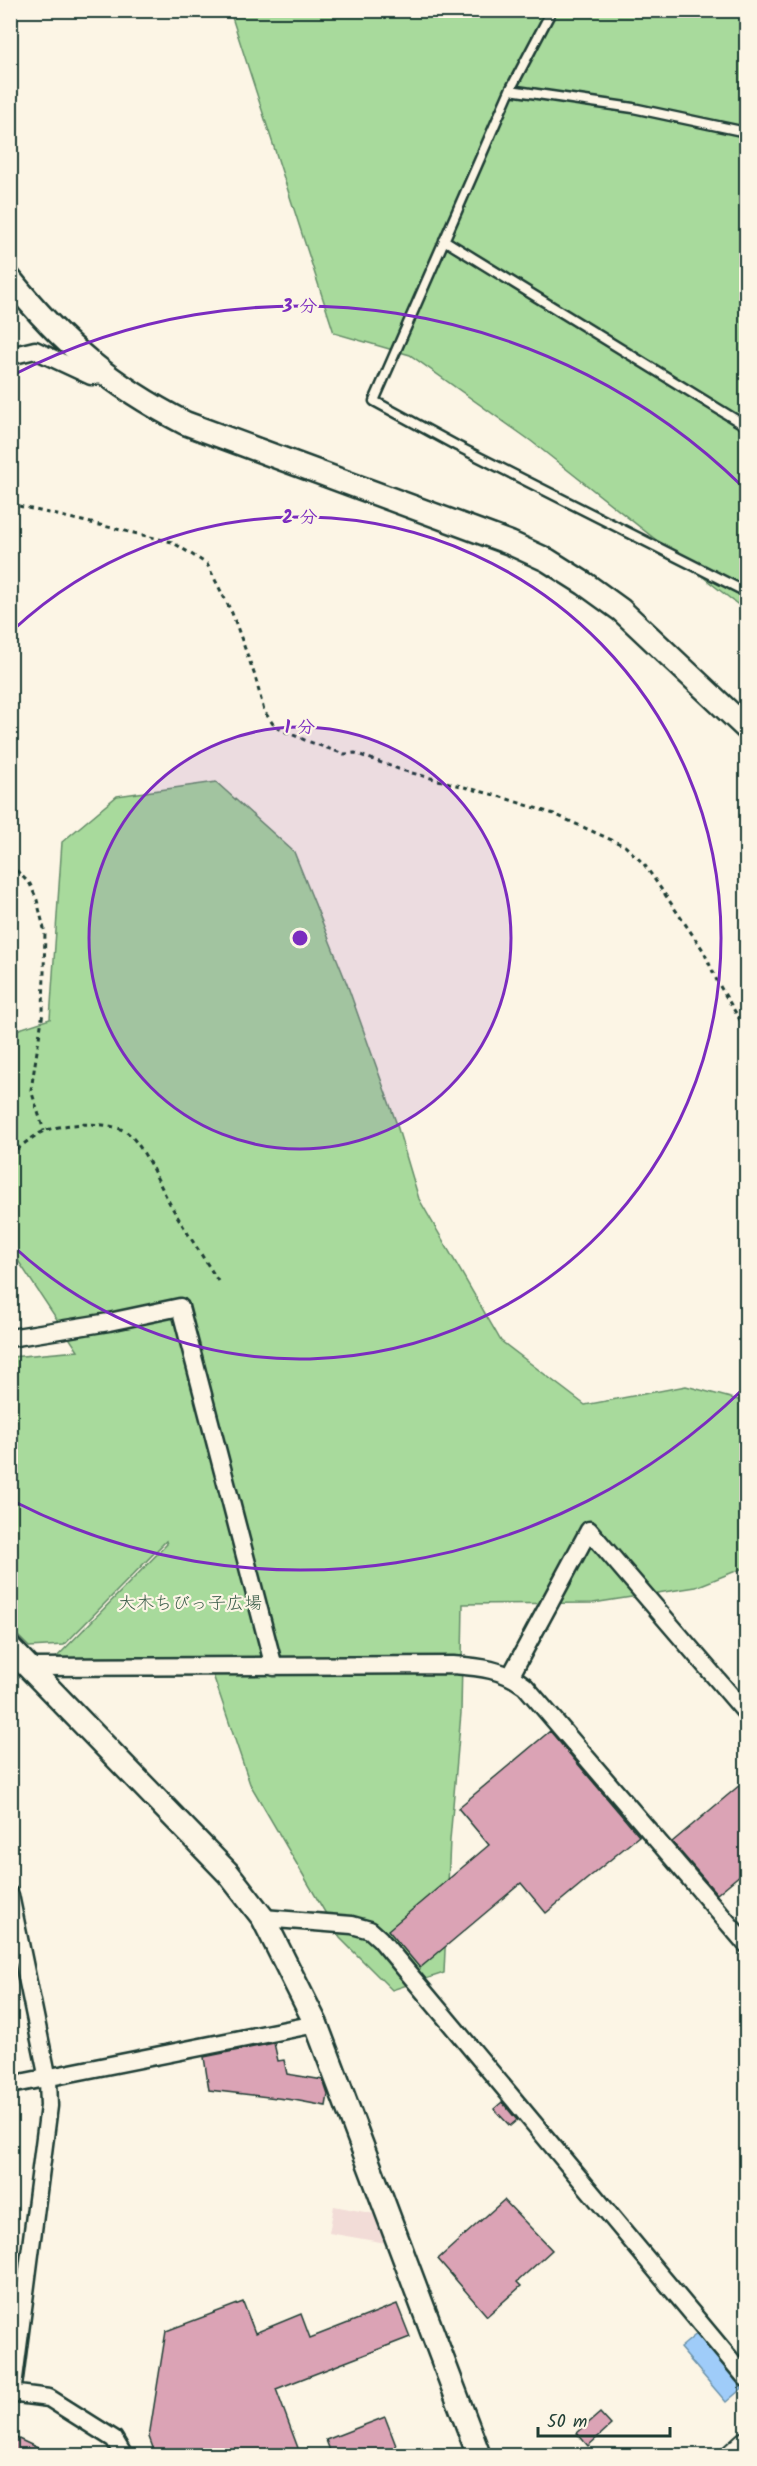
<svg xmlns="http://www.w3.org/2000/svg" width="757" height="2466" font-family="Kalam,'Klee One',sans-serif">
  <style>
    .built { fill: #f2dcd7 }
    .green { fill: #a8da9c; stroke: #648c68; stroke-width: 1.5 }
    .water { fill: #9fccf9; stroke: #6c93aa; stroke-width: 1.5 }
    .building { fill: #dba3b5; stroke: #1f3d34; stroke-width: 1.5 }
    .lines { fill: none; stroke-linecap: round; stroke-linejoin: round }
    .lane-casing { stroke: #1f3d34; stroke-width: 13 }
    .street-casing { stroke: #1f3d34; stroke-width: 21 }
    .secondary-casing { stroke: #1f3d34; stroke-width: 27 }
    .primary-casing { stroke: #1f3d34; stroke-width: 30 }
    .path { stroke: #1f3d34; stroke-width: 3; stroke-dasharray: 4.5 4.5; stroke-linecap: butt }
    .lane { stroke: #fcf5e5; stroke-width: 8 }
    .street { stroke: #fcf5e5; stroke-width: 16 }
    .secondary { stroke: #fcf5e5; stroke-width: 22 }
    .primary { stroke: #fcf5e5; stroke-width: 26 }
    .ring { fill: none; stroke: #7b2cbf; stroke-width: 3 }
    .labels { text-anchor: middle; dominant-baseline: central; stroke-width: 4.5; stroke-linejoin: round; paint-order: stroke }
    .park-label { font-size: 18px; fill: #3a5c49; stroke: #fcf5e5 }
    .centre { fill: #7b2cbf; stroke: #fcf5e5; stroke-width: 3 }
    .ring-label { font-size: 18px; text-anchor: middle; font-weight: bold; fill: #7b2cbf; stroke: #fcf5e5; stroke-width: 4.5; stroke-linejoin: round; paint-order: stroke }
  </style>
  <rect width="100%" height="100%" fill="#fcf5e5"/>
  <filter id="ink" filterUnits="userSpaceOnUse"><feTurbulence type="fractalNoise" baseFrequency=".0167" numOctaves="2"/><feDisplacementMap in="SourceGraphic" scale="12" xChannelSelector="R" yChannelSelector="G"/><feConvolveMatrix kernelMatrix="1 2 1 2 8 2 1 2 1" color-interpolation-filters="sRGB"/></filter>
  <g filter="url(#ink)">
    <!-- built -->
    <path class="built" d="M 334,2206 L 375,2214 L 386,2243 L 329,2233 Z"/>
    <!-- green -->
    <path class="green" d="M 230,11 L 746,11 L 746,611 L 531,441 L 410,355 L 334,333 Z
      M 216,782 L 294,852 L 347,984 L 396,1122 L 419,1199 L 501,1341 L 585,1405 L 686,1386 L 746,1402 L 746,1567 L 696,1587 L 593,1603 L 463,1604 L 461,1713 L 450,1840 L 444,1973 L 392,1990 L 340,1938 L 250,1784 L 209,1663 L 51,1663 L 167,1544 L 166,1541 L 64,1645 L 29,1647 L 11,1629 L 11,1357 L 78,1351 L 11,1250 L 10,1032 L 50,1019 L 62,842 L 117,796 Z"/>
    <!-- water -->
    <path class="water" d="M 700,2331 L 746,2385 L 726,2402 L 680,2348 Z"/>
    <!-- building -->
    <path class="building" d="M 550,1731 L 639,1836 L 546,1913 L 521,1883 L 420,1968 L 388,1930 L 489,1845 L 458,1808 Z
      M 747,1779 L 747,1869 L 717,1894 L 672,1842 Z
      M 274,2043 L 278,2061 L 284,2060 L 287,2074 L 323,2080 L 328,2095 L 326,2106 L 294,2100 L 209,2090 L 204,2057 Z
      M 502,2102 L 517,2120 L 510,2126 L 494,2109 Z
      M 504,2200 L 552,2250 L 517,2282 L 521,2286 L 487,2316 L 438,2259 Z
      M 243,2302 L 255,2333 L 301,2314 L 310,2338 L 397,2304 L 410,2337 L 276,2389 L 301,2456 L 156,2456 L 149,2437 L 166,2331 Z
      M 600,2413 L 611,2425 L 588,2446 L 577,2433 Z
      M 385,2417 L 400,2456 L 332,2456 L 326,2440 Z
      M 10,2435 L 55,2456 L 10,2456 Z"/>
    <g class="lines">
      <defs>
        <path id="lane" d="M 552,10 L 510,90 L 374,401 L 457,446 L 746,592
          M 510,90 L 633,108 L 746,132
          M 444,240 L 746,426"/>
        <path id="street" d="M 10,356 L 35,350 L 91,376 L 105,375
          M 10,1338 L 109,1322 L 180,1307 L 274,1667
          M 29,1667 L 453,1665 C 480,1667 503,1669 525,1686 L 746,1944
          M 511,1675 L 589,1530 L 746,1713
          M 10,1895 L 48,2079 L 49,2106 L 12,2394
          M 263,1918 L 352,1925 L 370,1930 L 380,1939 L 746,2378
          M 10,2085 L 316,2024
          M 10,2393 L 49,2398 L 114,2439 L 124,2456"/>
        <path id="secondary" d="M 10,279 C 62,344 111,385 185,423 L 510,543 L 547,560 L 585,584 L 621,610 L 746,728
          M 10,1648 L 228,1873 L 263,1918 L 316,2024 L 479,2456"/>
        <path id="primary" d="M 734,2456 L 746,2445"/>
      </defs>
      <!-- lane casing -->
      <use href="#lane" class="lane-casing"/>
      <!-- street casing -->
      <use href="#street" class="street-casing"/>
      <!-- secondary casing -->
      <use href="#secondary" class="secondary-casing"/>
      <!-- primary casing -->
      <use href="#primary" class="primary-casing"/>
      <!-- path -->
      <path class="path" d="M 10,504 L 172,542 L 207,564 L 232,613 L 255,676 L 264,711 L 275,727 L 307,741 L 344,754 L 355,753 L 401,770 L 498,796 L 554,814 L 625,846 L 644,864 L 703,950 L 718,983 L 746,1030
        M 10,864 L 30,884 L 37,900 L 45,933 L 43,1012 L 31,1090 L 44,1131
        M 10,1155 C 20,1147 33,1136 44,1131 C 63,1123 114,1120 129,1134 C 146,1150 158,1182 169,1202 C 184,1229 202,1255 218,1281"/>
      <!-- lane -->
      <use href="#lane" class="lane"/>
      <!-- street -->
      <use href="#street" class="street"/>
      <!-- secondary -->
      <use href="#secondary" class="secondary"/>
      <!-- primary -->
      <use href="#primary" class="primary"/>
    </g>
  </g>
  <!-- distance rings -->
  <circle cx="300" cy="938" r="211" fill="#7b2cbf" fill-opacity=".12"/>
  <g class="ring">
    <circle cx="300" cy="938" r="211"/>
    <path d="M13 630A421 421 0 1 1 13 1246"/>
    <path d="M743 1389A632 632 0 0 1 13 1501M13 375A632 632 0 0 1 743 487"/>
  </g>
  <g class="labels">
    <!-- park labels -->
    <g class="park-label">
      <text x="190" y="1604">大木ちびっ子広場</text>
    </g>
  </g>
  <circle cx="300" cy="938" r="9" class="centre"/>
  <g class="ring-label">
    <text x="300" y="312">3 分</text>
    <text x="300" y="523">2 分</text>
    <text x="300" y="733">1 分</text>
  </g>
  <!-- margin -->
  <rect width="757" height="2466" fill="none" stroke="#fcf5e5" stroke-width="36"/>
  <rect x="18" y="18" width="721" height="2430" fill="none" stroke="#1f3d34" stroke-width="2" filter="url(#ink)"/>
  <!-- scale -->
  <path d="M538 2427v9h132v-9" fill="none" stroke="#1f3d34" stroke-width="3"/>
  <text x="547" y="2427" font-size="18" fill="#1f3d34" stroke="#fcf5e5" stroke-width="4.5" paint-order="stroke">50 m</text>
</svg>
